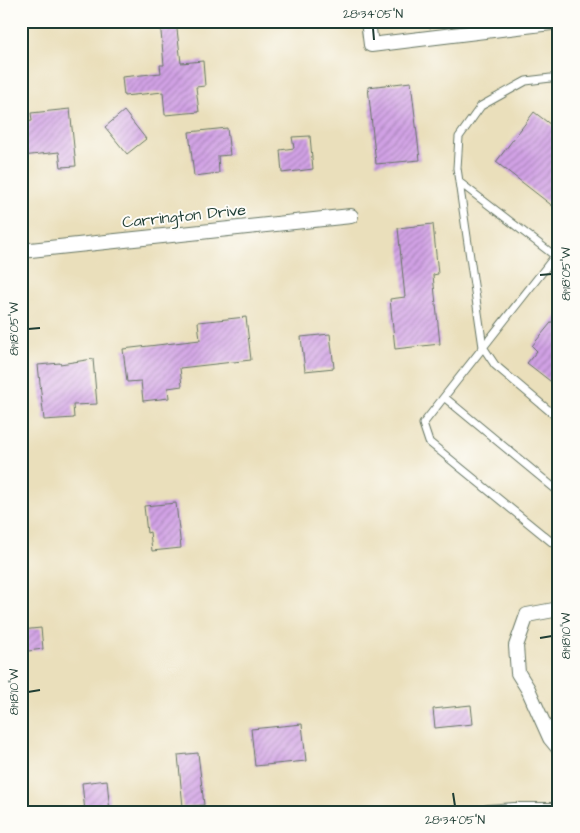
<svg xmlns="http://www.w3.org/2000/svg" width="580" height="833" font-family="'Architects Daughter',sans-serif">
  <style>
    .building { fill: url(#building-hatch) }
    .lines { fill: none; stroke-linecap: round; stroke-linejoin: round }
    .service-casing { stroke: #667663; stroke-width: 9 }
    .minor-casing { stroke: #667663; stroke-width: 16 }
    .service { stroke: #fff; stroke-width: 7 }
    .minor { stroke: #fff; stroke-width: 14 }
    .ticks { fill: none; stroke: #1f3d34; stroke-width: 2 }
    .labels { text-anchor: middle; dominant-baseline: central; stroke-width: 4; stroke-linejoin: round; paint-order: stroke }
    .street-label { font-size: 16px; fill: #1f3d34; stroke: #fdfcf7 }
    .neatline { fill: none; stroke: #1f3d34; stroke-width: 2 }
    .ticks-label { font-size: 12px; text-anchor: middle; fill: #1f3d34 }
  </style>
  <defs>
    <pattern id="building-hatch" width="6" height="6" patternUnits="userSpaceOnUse" patternTransform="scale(1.25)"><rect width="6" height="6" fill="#d1a1e5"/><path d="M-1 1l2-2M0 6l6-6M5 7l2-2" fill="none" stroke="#a984ba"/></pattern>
  </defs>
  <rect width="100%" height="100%" fill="#fdfcf7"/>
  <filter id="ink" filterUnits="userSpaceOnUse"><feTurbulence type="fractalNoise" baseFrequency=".02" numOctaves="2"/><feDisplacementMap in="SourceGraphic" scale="10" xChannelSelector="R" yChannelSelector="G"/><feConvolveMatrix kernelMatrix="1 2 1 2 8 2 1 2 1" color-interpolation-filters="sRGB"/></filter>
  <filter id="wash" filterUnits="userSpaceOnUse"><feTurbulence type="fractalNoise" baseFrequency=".0096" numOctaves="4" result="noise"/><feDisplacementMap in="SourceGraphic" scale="20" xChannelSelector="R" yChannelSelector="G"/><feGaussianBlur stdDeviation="1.12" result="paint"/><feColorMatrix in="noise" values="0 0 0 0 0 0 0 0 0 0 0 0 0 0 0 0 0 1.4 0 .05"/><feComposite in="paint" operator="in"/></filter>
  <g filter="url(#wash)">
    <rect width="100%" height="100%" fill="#eadfbb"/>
    <g id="blocks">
      <!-- building -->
      <path class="building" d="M 160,21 L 176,21 L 181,63 L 203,61 L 205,86 L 196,87 L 199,112 L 165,115 L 163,92 L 124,96 L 122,77 L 161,73 L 160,65 L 164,65 Z
        M 411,82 L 420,160 L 376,164 L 368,87 Z
        M 70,109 L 76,166 L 61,167 L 59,152 L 22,156 L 21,123 L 32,121 L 31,113 Z
        M 124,111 L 146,139 L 127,154 L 105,127 Z
        M 534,112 L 559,131 L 559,211 L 496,162 Z
        M 227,128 L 230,155 L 218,156 L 219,173 L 194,176 L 189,132 Z
        M 310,136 L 313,169 L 282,173 L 280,150 L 294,148 L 292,137 Z
        M 433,224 L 438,274 L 433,275 L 440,344 L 395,349 L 390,299 L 405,297 L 398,228 Z
        M 559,313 L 559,388 L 527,363 L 537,351 L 532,346 Z
        M 246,317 L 251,360 L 180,368 L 182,386 L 168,388 L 169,398 L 143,401 L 141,381 L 127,382 L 123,349 L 200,340 L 198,322 Z
        M 330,334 L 334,368 L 305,371 L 301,337 Z
        M 93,359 L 97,404 L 73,405 L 74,418 L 44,420 L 38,365 L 60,363 L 60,364 Z
        M 176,503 L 181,548 L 152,551 L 150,532 L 147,533 L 144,506 Z
        M 41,628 L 43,649 L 21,652 L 21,630 Z
        M 471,705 L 473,724 L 435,728 L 433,709 Z
        M 302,724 L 306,761 L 255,766 L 251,729 Z
        M 198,753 L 204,805 L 183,807 L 178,755 Z
        M 107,780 L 110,812 L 85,812 L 82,783 Z"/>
    </g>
  </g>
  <g filter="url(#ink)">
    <use href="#blocks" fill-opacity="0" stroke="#667663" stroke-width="1"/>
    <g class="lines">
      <defs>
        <path id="service" d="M 559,77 L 526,81 L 481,106 L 459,137 L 457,168 L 483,347 L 495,365 L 559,419
          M 459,182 L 555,256 L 444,397 L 559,492
          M 444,397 L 423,424 L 429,442 L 559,548"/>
        <path id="minor" d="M 368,21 L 371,45 L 559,22
          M 21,251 L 351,216
          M 559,609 L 527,615 L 516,646 L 518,673 L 528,689 L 550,738 L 559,749
          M 488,812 L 514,810 L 559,810"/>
      </defs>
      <!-- service casing -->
      <use href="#service" class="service-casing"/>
      <!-- minor casing -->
      <use href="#minor" class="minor-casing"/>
      <!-- service -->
      <use href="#service" class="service"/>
      <!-- minor -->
      <use href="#minor" class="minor"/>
    </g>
  </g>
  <!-- ticks -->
  <path class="ticks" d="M 373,28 L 374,40M 540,275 L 552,274M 28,329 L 40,328M 540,638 L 552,636M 28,692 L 40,690M 453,793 L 455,806"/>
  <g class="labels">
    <!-- street labels -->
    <g class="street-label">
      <text transform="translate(184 216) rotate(-6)">Carrington Drive</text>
    </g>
  </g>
  <!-- margin -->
  <rect width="580" height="833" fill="none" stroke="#fdfcf7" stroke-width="55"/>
  <rect x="28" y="28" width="524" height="778" class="neatline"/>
  <g class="ticks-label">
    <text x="373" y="18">28°34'05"N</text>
    <text transform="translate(566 274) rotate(-90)" y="4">81°18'05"W</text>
    <text transform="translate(14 329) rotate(-90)" y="4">81°18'05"W</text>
    <text transform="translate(566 636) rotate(-90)" y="4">81°18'10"W</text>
    <text transform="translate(14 692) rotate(-90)" y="4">81°18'10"W</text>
    <text x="455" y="824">28°34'05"N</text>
  </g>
</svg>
